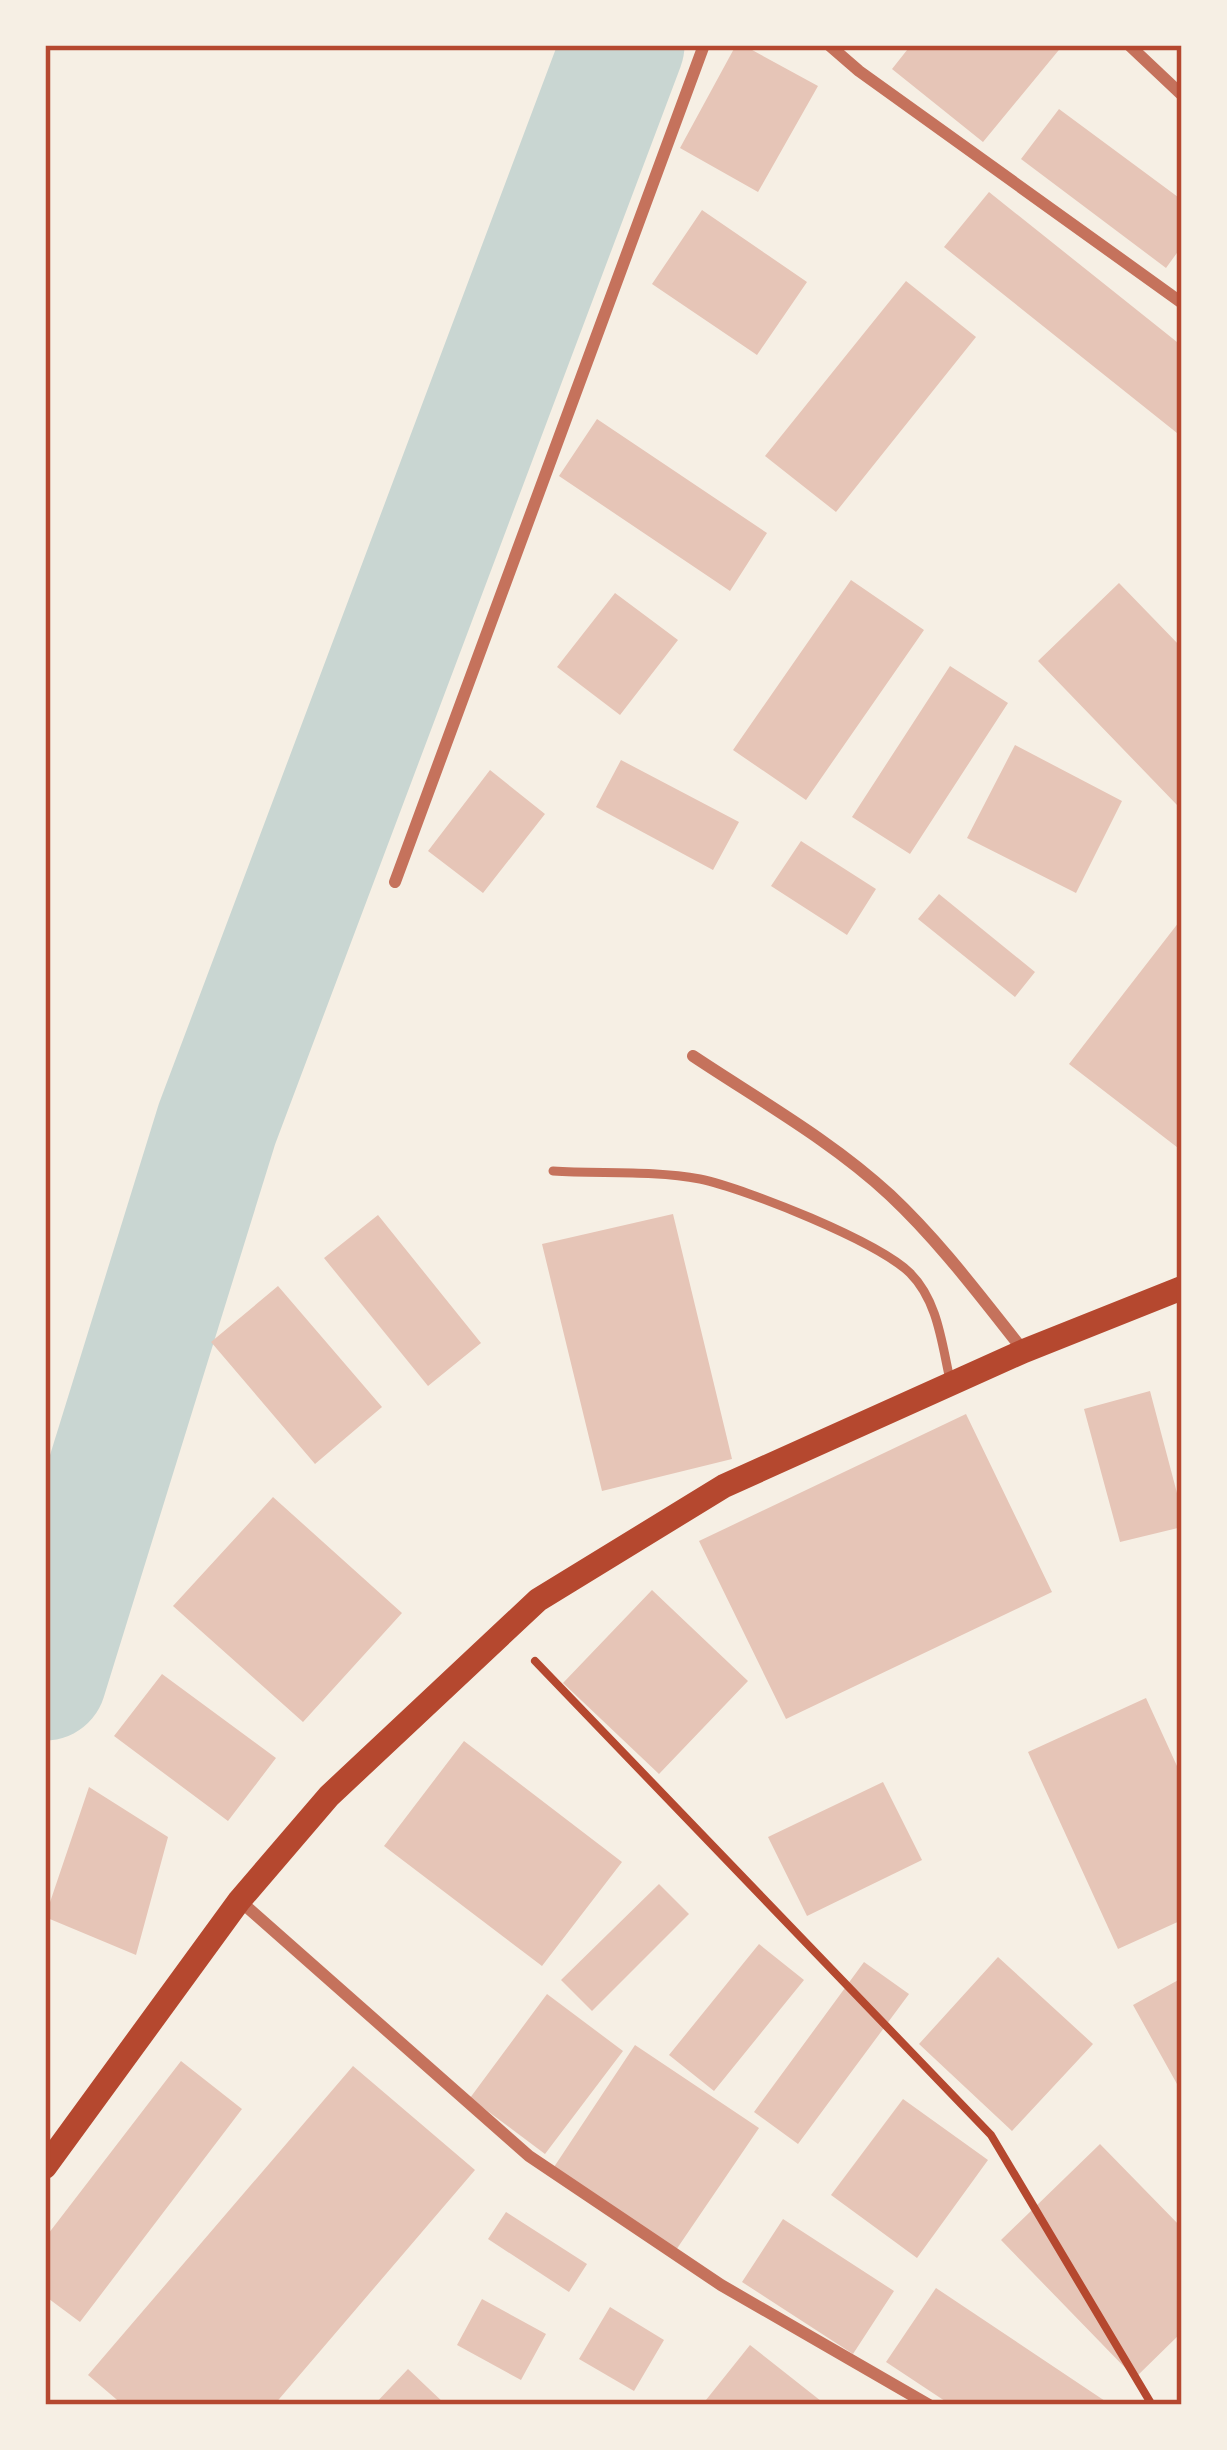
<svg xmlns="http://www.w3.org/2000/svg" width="1227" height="2450" font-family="Rubik,sans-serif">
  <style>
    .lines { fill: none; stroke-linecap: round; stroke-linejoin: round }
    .river { stroke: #c9d6d2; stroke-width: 123 }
    .building { fill: #e6c5b7 }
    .path { stroke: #b5482f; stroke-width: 8 }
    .service { stroke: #c5725c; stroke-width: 9 }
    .minor { stroke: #c5725c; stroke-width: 12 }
    .secondary { stroke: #b5482f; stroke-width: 24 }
    .neatline { fill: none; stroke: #b5482f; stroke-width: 4.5 }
  </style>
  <rect width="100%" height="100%" fill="#f6efe4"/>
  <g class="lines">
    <!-- river -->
    <path class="river" d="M 45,1679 L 217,1124 L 623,45"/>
  </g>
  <!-- building -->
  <path class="building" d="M 736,45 L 743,45 L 818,86 L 758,192 L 680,148 Z
    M 911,45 L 1063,45 L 983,142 L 892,69 Z
    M 1059,109 L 1182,200 L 1182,246 L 1166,268 L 1021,159 Z
    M 989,192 L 1182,346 L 1182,437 L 944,247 Z
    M 702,210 L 807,282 L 757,355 L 652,284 Z
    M 906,281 L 976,337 L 836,512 L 765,456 Z
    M 597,419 L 767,533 L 730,591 L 559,476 Z
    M 851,580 L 924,630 L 806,800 L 733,750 Z
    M 1119,583 L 1182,648 L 1182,800 L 1177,805 L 1038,661 Z
    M 615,593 L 678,640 L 620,715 L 557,667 Z
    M 950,666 L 1008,703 L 910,854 L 852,817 Z
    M 1015,745 L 1122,801 L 1076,893 L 967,838 Z
    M 621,760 L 739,822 L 713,870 L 596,807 Z
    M 490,770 L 545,814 L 483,893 L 428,851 Z
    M 801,841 L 876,889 L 847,935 L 771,886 Z
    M 939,894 L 1035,972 L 1015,997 L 918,919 Z
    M 1179,922 L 1182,924 L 1182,1151 L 1069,1064 Z
    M 673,1214 L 732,1459 L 602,1491 L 542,1244 Z
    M 378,1215 L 481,1343 L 428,1386 L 324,1258 Z
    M 278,1286 L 382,1407 L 315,1464 L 211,1342 Z
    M 1150,1391 L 1182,1512 L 1182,1527 L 1120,1542 L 1084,1409 Z
    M 966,1414 L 1052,1592 L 786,1719 L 699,1541 Z
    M 273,1497 L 402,1613 L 303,1722 L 173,1606 Z
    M 652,1590 L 748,1681 L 659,1774 L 563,1683 Z
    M 162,1674 L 276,1758 L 228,1821 L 114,1736 Z
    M 1146,1698 L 1182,1777 L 1182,1920 L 1118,1949 L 1028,1752 Z
    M 464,1741 L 622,1862 L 542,1966 L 384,1846 Z
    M 883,1782 L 922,1860 L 807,1916 L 768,1837 Z
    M 89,1787 L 168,1837 L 136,1955 L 45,1917 Z
    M 659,1884 L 689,1914 L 592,2011 L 561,1980 Z
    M 759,1944 L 804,1980 L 714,2091 L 669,2055 Z
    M 998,1957 L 1093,2044 L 1012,2131 L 919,2044 Z
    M 864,1962 L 909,1994 L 798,2144 L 754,2112 Z
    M 1182,1978 L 1182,2093 L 1133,2005 Z
    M 547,1994 L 623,2051 L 545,2154 L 470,2098 Z
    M 635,2045 L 759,2128 L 676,2250 L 554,2167 Z
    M 181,2061 L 242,2109 L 80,2322 L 45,2296 L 45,2238 Z
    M 353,2066 L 475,2170 L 274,2405 L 123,2405 L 88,2375 Z
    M 903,2099 L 988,2160 L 917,2258 L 831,2195 Z
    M 1100,2144 L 1182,2228 L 1182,2332 L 1135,2378 L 1001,2240 Z
    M 506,2212 L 587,2264 L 569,2292 L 488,2239 Z
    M 783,2219 L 894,2291 L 853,2354 L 742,2282 Z
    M 936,2288 L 1111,2405 L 951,2405 L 886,2362 Z
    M 482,2299 L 546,2334 L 521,2380 L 457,2345 Z
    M 610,2307 L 664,2340 L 634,2391 L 579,2359 Z
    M 750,2345 L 821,2401 L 818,2405 L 702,2405 Z
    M 408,2369 L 446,2405 L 374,2405 Z"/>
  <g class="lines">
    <!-- path -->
    <path class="path" d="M 535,1661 L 991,2135 L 1152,2405"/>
    <!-- service -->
    <path class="service" d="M 553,1171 C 600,1174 653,1170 700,1179 C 747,1189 877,1241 910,1273 C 939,1302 942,1347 951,1384"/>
    <!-- minor -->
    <path class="minor" d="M 829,45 L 859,71 L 1182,303
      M 1129,45 L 1182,95
      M 395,882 L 704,45
      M 693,1056 C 759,1100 832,1141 890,1195 C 940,1242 980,1296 1023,1350
      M 240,1901 L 529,2156 L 721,2285 L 929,2405"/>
    <!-- secondary -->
    <path class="secondary" d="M 45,2167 L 239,1901 L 329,1796 L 538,1600 L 724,1486 L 1024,1351 L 1182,1288"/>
  </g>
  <!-- border -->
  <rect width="1227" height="2450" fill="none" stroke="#f6efe4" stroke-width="96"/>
  <rect x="48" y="48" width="1131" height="2354" class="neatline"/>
</svg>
